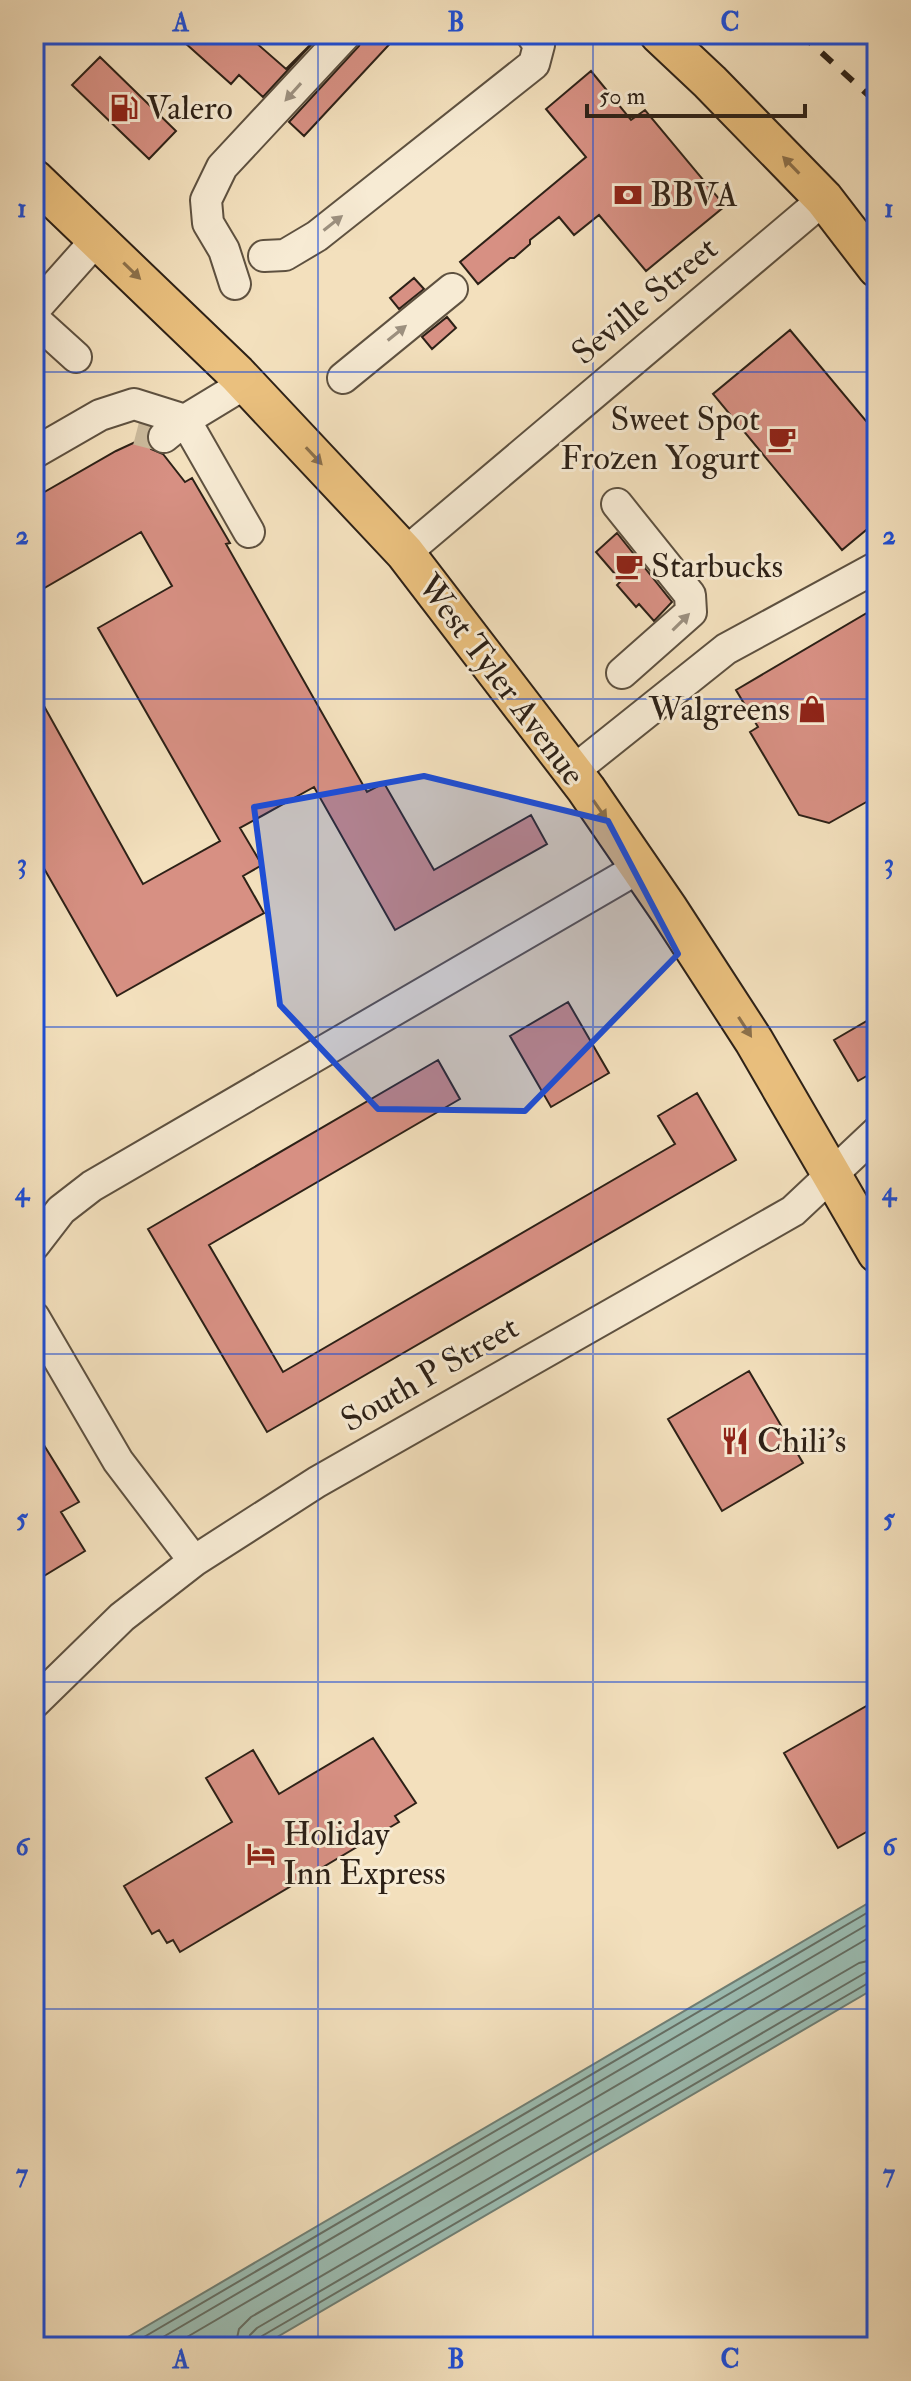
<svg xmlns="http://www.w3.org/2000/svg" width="911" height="2381" font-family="'IM FELL Double Pica',serif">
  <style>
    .water { fill: #9bbdb3; stroke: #6f7f75; stroke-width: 2 }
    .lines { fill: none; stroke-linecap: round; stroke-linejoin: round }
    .shore { stroke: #646f65; stroke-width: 2 }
    .building { fill: #d79083; stroke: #2d2117; stroke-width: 2 }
    .minor-tunnel { stroke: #cbba9c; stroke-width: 30; stroke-dasharray: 30 15; stroke-linecap: butt }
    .minor-casing { stroke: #5e5140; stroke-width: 34 }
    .major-casing { stroke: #2d2117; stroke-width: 42 }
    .minor { stroke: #f7ebd4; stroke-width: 30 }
    .major { stroke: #eac07e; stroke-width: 38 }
    .rail { stroke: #2d2117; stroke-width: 6; stroke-dasharray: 14 14; stroke-linecap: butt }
    .oneway { fill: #9c907f }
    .oneway2 { fill: #8c704a }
    .marked { fill: #1d4ed8; fill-opacity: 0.2; stroke: #1d4ed8; stroke-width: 6; stroke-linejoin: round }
    .grid { fill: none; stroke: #1d4ed8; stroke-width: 2; stroke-opacity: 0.55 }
    .labels { text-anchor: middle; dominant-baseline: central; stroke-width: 6; stroke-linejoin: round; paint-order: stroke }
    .poi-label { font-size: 34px; fill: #2d2117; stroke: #f7ebd4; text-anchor: start }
    .street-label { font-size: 34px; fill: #2d2117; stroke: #f7ebd4 }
    .neatline { fill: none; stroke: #1d4ed8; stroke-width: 3 }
    .grid-label { font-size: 26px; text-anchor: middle; font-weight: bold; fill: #1d4ed8 }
  </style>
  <rect width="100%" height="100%" fill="#f3e0bd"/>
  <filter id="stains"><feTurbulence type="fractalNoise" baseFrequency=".0025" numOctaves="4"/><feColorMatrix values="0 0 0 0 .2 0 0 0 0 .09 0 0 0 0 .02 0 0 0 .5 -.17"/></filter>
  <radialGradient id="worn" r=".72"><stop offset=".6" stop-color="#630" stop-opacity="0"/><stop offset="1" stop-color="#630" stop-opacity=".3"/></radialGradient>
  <!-- water -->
  <path class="water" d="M 877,1898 L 877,1987 L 260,2347 L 111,2347 Z"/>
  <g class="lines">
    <!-- shore -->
    <path class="shore" d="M 127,2347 L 877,1907
      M 146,2347 L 877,1919
      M 170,2347 L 877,1933
      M 235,2347 L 239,2329 L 251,2317 L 859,1963 L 877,1959
      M 247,2347 L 250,2335 L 257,2328 L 865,1973 L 877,1971
      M 258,2347 L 262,2336 L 870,1982 L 877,1981"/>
  </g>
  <!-- building -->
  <path class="building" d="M 175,34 L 246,34 L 286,69 L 321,34 L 263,97 L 239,75 L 231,84 Z
    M 364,34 L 399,34 L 304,136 L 289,122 L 359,46 Z
    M 100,57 L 176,131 L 149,159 L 72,85 Z
    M 591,71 L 631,120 L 645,110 L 725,206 L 646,271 L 599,215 L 574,235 L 559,217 L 530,240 L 530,244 L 514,258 L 510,258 L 478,284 L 460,262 L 586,157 L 546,109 Z
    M 414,278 L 424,289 L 399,309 L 390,298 Z
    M 447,317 L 456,328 L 432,349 L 422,337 Z
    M 790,330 L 877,434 L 877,521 L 842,550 L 713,394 Z
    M 146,437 L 151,449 L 163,454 L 185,482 L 192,478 L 230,543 L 226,544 L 367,792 L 384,783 L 434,870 L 531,815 L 547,844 L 395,930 L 314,787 L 240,828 L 262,865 L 243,876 L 264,913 L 117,996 L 34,851 L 34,688 L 143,884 L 220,841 L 98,628 L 172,586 L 141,532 L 34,594 L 34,498 L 116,451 Z
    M 617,533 L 672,602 L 654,621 L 639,604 L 636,607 L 617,585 L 621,581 L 596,552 Z
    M 877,607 L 877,796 L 829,823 L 799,815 L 750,732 L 758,727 L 736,690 Z
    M 568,1002 L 609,1073 L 551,1107 L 510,1036 Z
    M 877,1015 L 877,1070 L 858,1081 L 834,1040 Z
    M 438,1060 L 460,1099 L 209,1245 L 283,1372 L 675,1144 L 658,1116 L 697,1093 L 736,1160 L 267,1432 L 148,1229 Z
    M 749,1371 L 803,1463 L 722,1511 L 668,1419 Z
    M 34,1429 L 79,1502 L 61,1512 L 85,1551 L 34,1582 Z
    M 877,1700 L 877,1826 L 838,1848 L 784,1753 Z
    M 373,1738 L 416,1803 L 395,1816 L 399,1822 L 180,1952 L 173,1940 L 167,1943 L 159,1930 L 152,1934 L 124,1886 L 232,1822 L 206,1778 L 253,1750 L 279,1794 Z"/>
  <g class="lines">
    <!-- minor-tunnel -->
    <path class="minor-tunnel" d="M 137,430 L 164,437"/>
    <defs>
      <path id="minor" d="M 264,256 L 285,255 L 317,236 L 534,64 L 539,45 L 531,34
        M 235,284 L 224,250 L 208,223 L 206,200 L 222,167 L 346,34
        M 34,310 L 98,238
        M 34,319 L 76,357
        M 343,378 L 452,289
        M 164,437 L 185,420 L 249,532
        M 34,453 L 100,415 L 134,404 L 185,420 L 246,383
        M 617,504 L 690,595 L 691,612 L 622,673
        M 405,553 L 824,199
        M 572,772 L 726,649 L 877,567
        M 34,1245 L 61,1210 L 92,1186 L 640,867
        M 34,1317 L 118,1461 L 194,1561
        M 34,1703 L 122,1617 L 194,1561 L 317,1482 L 793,1211 L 877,1132"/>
      <path id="major" d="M 659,34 L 710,82 L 824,199 L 877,268
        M 34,179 L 237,374 L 405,553 L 586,789 L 669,910 L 754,1041 L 877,1253"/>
    </defs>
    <!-- minor casing -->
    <use href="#minor" class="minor-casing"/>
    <!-- major casing -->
    <use href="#major" class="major-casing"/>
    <!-- minor -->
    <use href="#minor" class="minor"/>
    <!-- major -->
    <use href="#major" class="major"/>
    <!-- rail -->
    <path class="rail" d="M 801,34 L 877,103"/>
  </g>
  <!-- one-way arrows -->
  <defs><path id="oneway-solid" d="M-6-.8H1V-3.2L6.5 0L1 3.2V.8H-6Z" transform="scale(2)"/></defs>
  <g class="oneway">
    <use href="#oneway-solid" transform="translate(293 92) rotate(132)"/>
    <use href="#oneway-solid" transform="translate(333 223) rotate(-38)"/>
    <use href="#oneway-solid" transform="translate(397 333) rotate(-39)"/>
    <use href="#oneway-solid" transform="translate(681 622) rotate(-45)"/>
  </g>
  <g class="oneway2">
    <use href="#oneway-solid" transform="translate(791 165) rotate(-134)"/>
    <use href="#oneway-solid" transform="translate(132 271) rotate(44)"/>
    <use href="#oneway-solid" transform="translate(314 456) rotate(47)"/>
    <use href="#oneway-solid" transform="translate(600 810) rotate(55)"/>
    <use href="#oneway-solid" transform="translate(745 1027) rotate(57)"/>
  </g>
  <!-- marked area -->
  <path class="marked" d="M 424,776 L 608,821 L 678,954 L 525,1111 L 378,1109 L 280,1005 L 254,807 Z"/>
  <!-- grid -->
  <path class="grid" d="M 318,34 L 318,2347M 593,34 L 593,2347M 34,372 L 877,372M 34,699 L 877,699M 34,1027 L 877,1027M 34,1354 L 877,1354M 34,1682 L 877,1682M 34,2009 L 877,2009"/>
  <!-- icons -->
  <defs>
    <symbol id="fuel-bare" viewBox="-9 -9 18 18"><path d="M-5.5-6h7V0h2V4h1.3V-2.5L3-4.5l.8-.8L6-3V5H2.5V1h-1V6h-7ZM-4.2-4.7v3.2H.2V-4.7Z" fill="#8f2418" stroke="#f7ebd4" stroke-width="2.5" paint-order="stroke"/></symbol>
    <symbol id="bank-bare" viewBox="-9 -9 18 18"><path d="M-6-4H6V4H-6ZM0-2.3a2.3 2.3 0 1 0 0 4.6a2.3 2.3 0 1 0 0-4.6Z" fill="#8f2418" stroke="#f7ebd4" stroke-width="2.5" paint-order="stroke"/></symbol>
    <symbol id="cafe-bare" viewBox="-9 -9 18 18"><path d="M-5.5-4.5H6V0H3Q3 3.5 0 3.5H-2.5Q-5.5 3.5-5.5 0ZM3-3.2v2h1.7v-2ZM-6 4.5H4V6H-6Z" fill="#8f2418" stroke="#f7ebd4" stroke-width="2.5" paint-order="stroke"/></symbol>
    <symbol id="shop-bare" viewBox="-9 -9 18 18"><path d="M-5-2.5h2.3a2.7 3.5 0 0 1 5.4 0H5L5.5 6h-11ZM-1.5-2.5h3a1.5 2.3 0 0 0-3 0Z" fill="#8f2418" stroke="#f7ebd4" stroke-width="2.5" paint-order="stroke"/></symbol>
    <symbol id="restaurant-bare" viewBox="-9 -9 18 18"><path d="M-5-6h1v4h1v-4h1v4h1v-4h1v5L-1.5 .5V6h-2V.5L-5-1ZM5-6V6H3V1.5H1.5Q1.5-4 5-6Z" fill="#8f2418" stroke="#f7ebd4" stroke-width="2.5" paint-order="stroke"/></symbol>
    <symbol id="hotel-bare" viewBox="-9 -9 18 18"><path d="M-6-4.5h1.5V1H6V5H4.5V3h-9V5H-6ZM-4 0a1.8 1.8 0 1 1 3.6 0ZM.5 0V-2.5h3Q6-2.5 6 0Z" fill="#8f2418" stroke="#f7ebd4" stroke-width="2.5" paint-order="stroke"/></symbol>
  </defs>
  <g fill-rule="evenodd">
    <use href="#fuel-bare" x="104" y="88" width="40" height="40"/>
    <use href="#bank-bare" x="608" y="175" width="40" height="40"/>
    <use href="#cafe-bare" x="762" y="419" width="40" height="40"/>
    <use href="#cafe-bare" x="609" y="546" width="40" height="40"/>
    <use href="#shop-bare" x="792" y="689" width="40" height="40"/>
    <use href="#restaurant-bare" x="715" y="1421" width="40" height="40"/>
    <use href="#hotel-bare" x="241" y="1834" width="40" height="40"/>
  </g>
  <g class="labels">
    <!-- poi labels -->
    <g class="poi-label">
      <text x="146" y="108">Valero</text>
      <text x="650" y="195">BBVA</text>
      <text x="760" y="419" text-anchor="end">Sweet Spot<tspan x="760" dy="39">Frozen Yogurt</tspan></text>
      <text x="651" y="566">Starbucks</text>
      <text x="790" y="709" text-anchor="end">Walgreens</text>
      <text x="757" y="1441">Chili's</text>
      <text x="283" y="1834">Holiday<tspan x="283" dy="39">Inn Express</tspan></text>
    </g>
    <!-- street labels -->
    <g class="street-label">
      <text transform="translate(645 301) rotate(-40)">Seville Street</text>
      <text transform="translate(501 680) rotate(53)">West Tyler Avenue</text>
      <text transform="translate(430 1374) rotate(-30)">South P Street</text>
    </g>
  </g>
  <!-- margin -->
  <rect width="911" height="2381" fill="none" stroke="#f3e0bd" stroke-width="88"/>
  <!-- scale -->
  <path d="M587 104v12h218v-12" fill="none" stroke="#2d2117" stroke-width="4"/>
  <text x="599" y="104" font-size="24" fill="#2d2117" stroke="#f7ebd4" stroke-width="6" paint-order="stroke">50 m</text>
  <rect x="44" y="44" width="823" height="2293" class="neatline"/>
  <g class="grid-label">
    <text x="181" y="31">A</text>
    <text x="456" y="31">B</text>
    <text x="730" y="31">C</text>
    <text x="22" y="217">1</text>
    <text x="889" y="217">1</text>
    <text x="22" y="544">2</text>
    <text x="889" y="544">2</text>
    <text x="22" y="872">3</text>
    <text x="889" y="872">3</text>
    <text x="22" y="1200">4</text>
    <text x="889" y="1200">4</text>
    <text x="22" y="1527">5</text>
    <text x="889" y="1527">5</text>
    <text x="22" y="1855">6</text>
    <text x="889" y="1855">6</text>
    <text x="22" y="2182">7</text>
    <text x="889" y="2182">7</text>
    <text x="181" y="2368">A</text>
    <text x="456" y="2368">B</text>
    <text x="730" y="2368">C</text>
  </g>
  <rect width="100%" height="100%" filter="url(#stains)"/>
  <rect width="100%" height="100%" fill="url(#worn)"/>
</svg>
